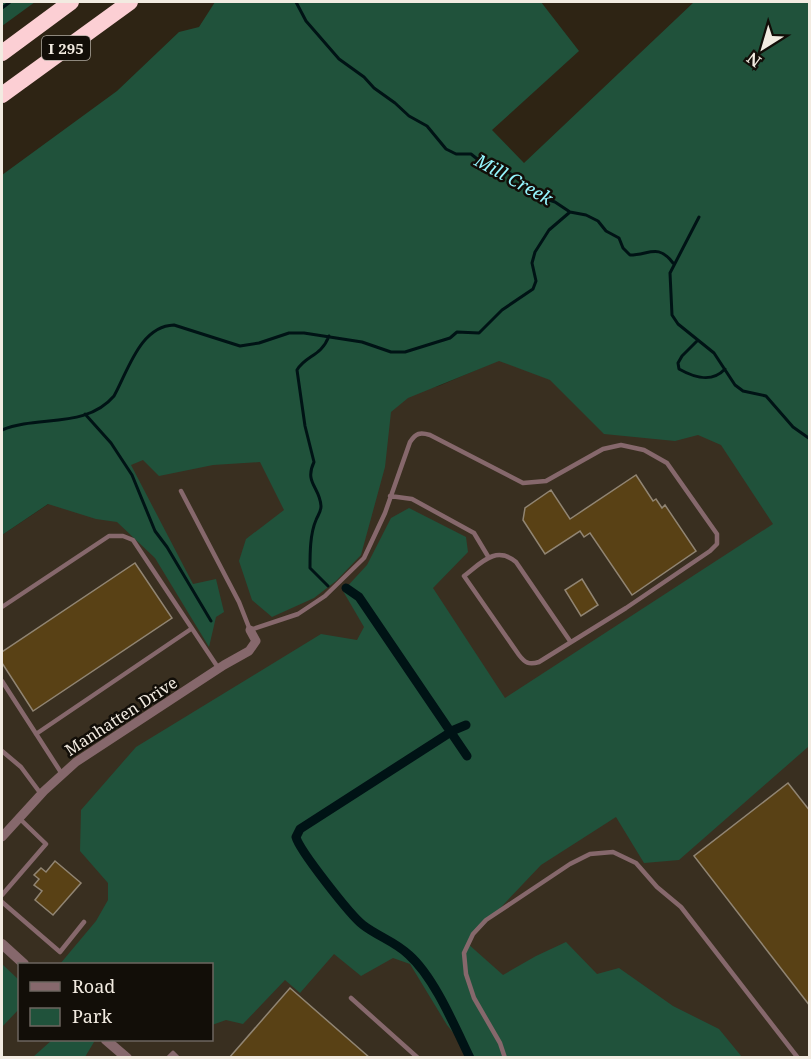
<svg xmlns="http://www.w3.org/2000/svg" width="811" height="1059" font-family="'Noto Serif',serif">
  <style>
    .industrial { fill: #392f20; fill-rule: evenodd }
    .green { fill: #20523b }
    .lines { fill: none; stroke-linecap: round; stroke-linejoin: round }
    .stream { stroke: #001315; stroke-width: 3 }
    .canal { stroke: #001315; stroke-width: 9 }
    .building { fill: #594115; stroke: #918573; stroke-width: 1.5 }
    .service { stroke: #86686c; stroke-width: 4.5 }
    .minor { stroke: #86686c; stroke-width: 9 }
    .tertiary { stroke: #86686c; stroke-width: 10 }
    .motorway { stroke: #fccfd4; stroke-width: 16 }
    .labels { text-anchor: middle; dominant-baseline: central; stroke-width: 5; stroke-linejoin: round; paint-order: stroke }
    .shield { fill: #120e08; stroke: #afa9a0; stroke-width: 1.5 }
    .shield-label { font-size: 15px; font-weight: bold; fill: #f2ebe1 }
    .street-label { font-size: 16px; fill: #f2ebe1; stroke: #120e08 }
    .water-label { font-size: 18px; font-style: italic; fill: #95f5fe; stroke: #120e08 }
  </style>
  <rect width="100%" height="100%" fill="#2e2414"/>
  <!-- industrial -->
  <path class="industrial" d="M 499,360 L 597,397 L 809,459 L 809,1057 L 2,1058 L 2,535 L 110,463 L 439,386 ZM 20,964 L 212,964 L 212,1040 L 20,1040 Z"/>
  <!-- green -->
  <path class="green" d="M 2,2 L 35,2 L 2,26 Z
    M 215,2 L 541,2 L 579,51 L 492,130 L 524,163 L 694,2 L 809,2 L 809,748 L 808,747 L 679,860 L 644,863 L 616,817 L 541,865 L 467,943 L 503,975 L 536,956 L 566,942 L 597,974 L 619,968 L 673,1006 L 719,1029 L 742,1057 L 473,1057 L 447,1025 L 410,964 L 393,958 L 361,976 L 334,954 L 300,993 L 285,980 L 243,1024 L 226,1020 L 212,1025 L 212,964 L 60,964 L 96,921 L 108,900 L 108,883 L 80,851 L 81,810 L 136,747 L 321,634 L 357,640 L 364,627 L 343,591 L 367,565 L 391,518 L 409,508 L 466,537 L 468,552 L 433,588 L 505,698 L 773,524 L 721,445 L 698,435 L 675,441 L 604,434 L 550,380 L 499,361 L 408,398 L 391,412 L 385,467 L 361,555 L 336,581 L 314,598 L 272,617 L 252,600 L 239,561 L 246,539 L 284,510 L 260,462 L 213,465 L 159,476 L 143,460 L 131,465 L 193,584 L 216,579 L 224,612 L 216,617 L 209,647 L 155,558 L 117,522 L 96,519 L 48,504 L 2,535 L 2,175 L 117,91 L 179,32 L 199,27 Z
    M 2,964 L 19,980 L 20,1008 L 2,1027 Z
    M 52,1040 L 92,1040 L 94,1042 L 85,1057 L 33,1057 Z"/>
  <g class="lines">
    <!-- stream -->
    <path class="stream" d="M 296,2 L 306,21 L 339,59 L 364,77 L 374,88 L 395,103 L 409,116 L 427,126 L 446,149 L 456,154 L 471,154 L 486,166 L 508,172 L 546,199 L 555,202 L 570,212 L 586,215 L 598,221 L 606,231 L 619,238 L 623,248 L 630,255 C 649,255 658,243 673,263
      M 2,8 L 10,2
      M 699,217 L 670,273 L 672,315 L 678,324 L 714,353 L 735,385 L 743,391 L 766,396 L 793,427 L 810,439
      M 698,340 L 682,356 L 678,363 L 679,369 C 695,378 712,383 725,369
      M 85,414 L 111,443 L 132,475 L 155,531 L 167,547 L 211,621
      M 2,430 C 38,415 86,429 114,396 C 128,371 140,326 174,325 L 240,346 L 259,343 L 289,333 L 304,333 L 362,342 L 391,352 L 405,352 L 450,338 L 457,332 L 479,333 L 502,310 L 533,289 L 536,281 L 532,263 L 535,252 L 549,230 L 570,212
      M 328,586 L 310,568 C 310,553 310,534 316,520 C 318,515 321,512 321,506 C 320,487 304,483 314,462 L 305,426 L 297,370 C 306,355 321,357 329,336"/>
    <!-- canal -->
    <path class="canal" d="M 346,588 L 359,597 L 467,756
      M 466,725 L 454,730 L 300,829 L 296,837 C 299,850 351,916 363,925 C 377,936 396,942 409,955 C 434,977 455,1027 470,1058"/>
  </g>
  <!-- building -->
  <path class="building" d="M 636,475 L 653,501 L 656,499 L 662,508 L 665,505 L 696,551 L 632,595 L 590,533 L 584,537 L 580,531 L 545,554 L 523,520 L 525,508 L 551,490 L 570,519 Z
    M 135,563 L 172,618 L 33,711 L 2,663 L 2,652 Z
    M 582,579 L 598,605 L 581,616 L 565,590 Z
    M 788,783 L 810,811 L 810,1006 L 694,856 Z
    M 55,861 L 81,883 L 53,915 L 35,900 L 42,891 L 34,885 L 39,879 L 34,875 L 41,868 L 46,872 Z
    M 290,988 L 370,1058 L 229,1058 Z"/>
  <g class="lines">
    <!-- service -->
    <path class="service" d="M 181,491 L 239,602 L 250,630 L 298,614 L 325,596 L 364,558 L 385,513 L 410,442 C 416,433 420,432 430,435 L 523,483 L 546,481 L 603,449 L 621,445 L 644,450 L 667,463 L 717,534 L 717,544 L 710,551 L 626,608 L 539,662 C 529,665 525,663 519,655 L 464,576 C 481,563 496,545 516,562 L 570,641
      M 390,496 L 412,499 L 474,533 L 489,558
      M 2,607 L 109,536 L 123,536 L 133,540 L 219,669
      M 2,681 L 62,774
      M 36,734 L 191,629
      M 2,751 L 21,767 L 41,794
      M 2,895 L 46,844 L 19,818
      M 2,902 L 60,952 L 84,922
      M 351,998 L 418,1058
      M 168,1058 L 173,1053 L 178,1058
      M 505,1058 L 500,1043 L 474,998 L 466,974 L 464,953 L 473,934 L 486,920 L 570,864 L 590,854 L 613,852 L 636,863 L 657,887 L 681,907 L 798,1058"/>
    <!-- minor -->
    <path class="minor" d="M 2,837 L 44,791 L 76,762 L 224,665 L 249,651 L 256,641 L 250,630"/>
    <!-- tertiary -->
    <path class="tertiary" d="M 2,944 L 24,964
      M 106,1040 L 127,1058"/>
    <!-- motorway -->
    <path class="motorway" d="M 2,53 L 71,2
      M 2,95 L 130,2"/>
  </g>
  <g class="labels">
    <!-- shield labels -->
    <rect class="shield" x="42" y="36" width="48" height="24" rx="4.5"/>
    <g class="shield-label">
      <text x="66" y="48">I 295</text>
    </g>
    <!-- street labels -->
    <g class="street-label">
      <text transform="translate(121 716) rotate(-33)">Manhatten Drive</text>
    </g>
    <!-- water labels -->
    <g class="water-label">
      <text transform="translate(514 179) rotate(29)">Mill Creek</text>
    </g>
  </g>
  <!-- border -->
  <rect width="811" height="1059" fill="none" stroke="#f2ebe1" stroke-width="6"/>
  <!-- legend -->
  <rect x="18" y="963" width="195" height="78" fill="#120e08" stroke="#6c665f" stroke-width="1.5"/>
  <rect x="30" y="982" width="30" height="9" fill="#86686c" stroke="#6c665f" stroke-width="1.5"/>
  <text x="72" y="993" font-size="18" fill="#f2ebe1">Road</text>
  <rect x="30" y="1008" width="30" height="18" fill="#20523b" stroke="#6c665f" stroke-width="1.5"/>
  <text x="72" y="1023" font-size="18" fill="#f2ebe1">Park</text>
  <!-- north arrow -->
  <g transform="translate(763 48) rotate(217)" stroke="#120e08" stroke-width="4.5" paint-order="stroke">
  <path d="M0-4.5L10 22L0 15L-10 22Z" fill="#f2ebe1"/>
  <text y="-9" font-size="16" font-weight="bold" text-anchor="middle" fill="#f2ebe1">N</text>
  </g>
</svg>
